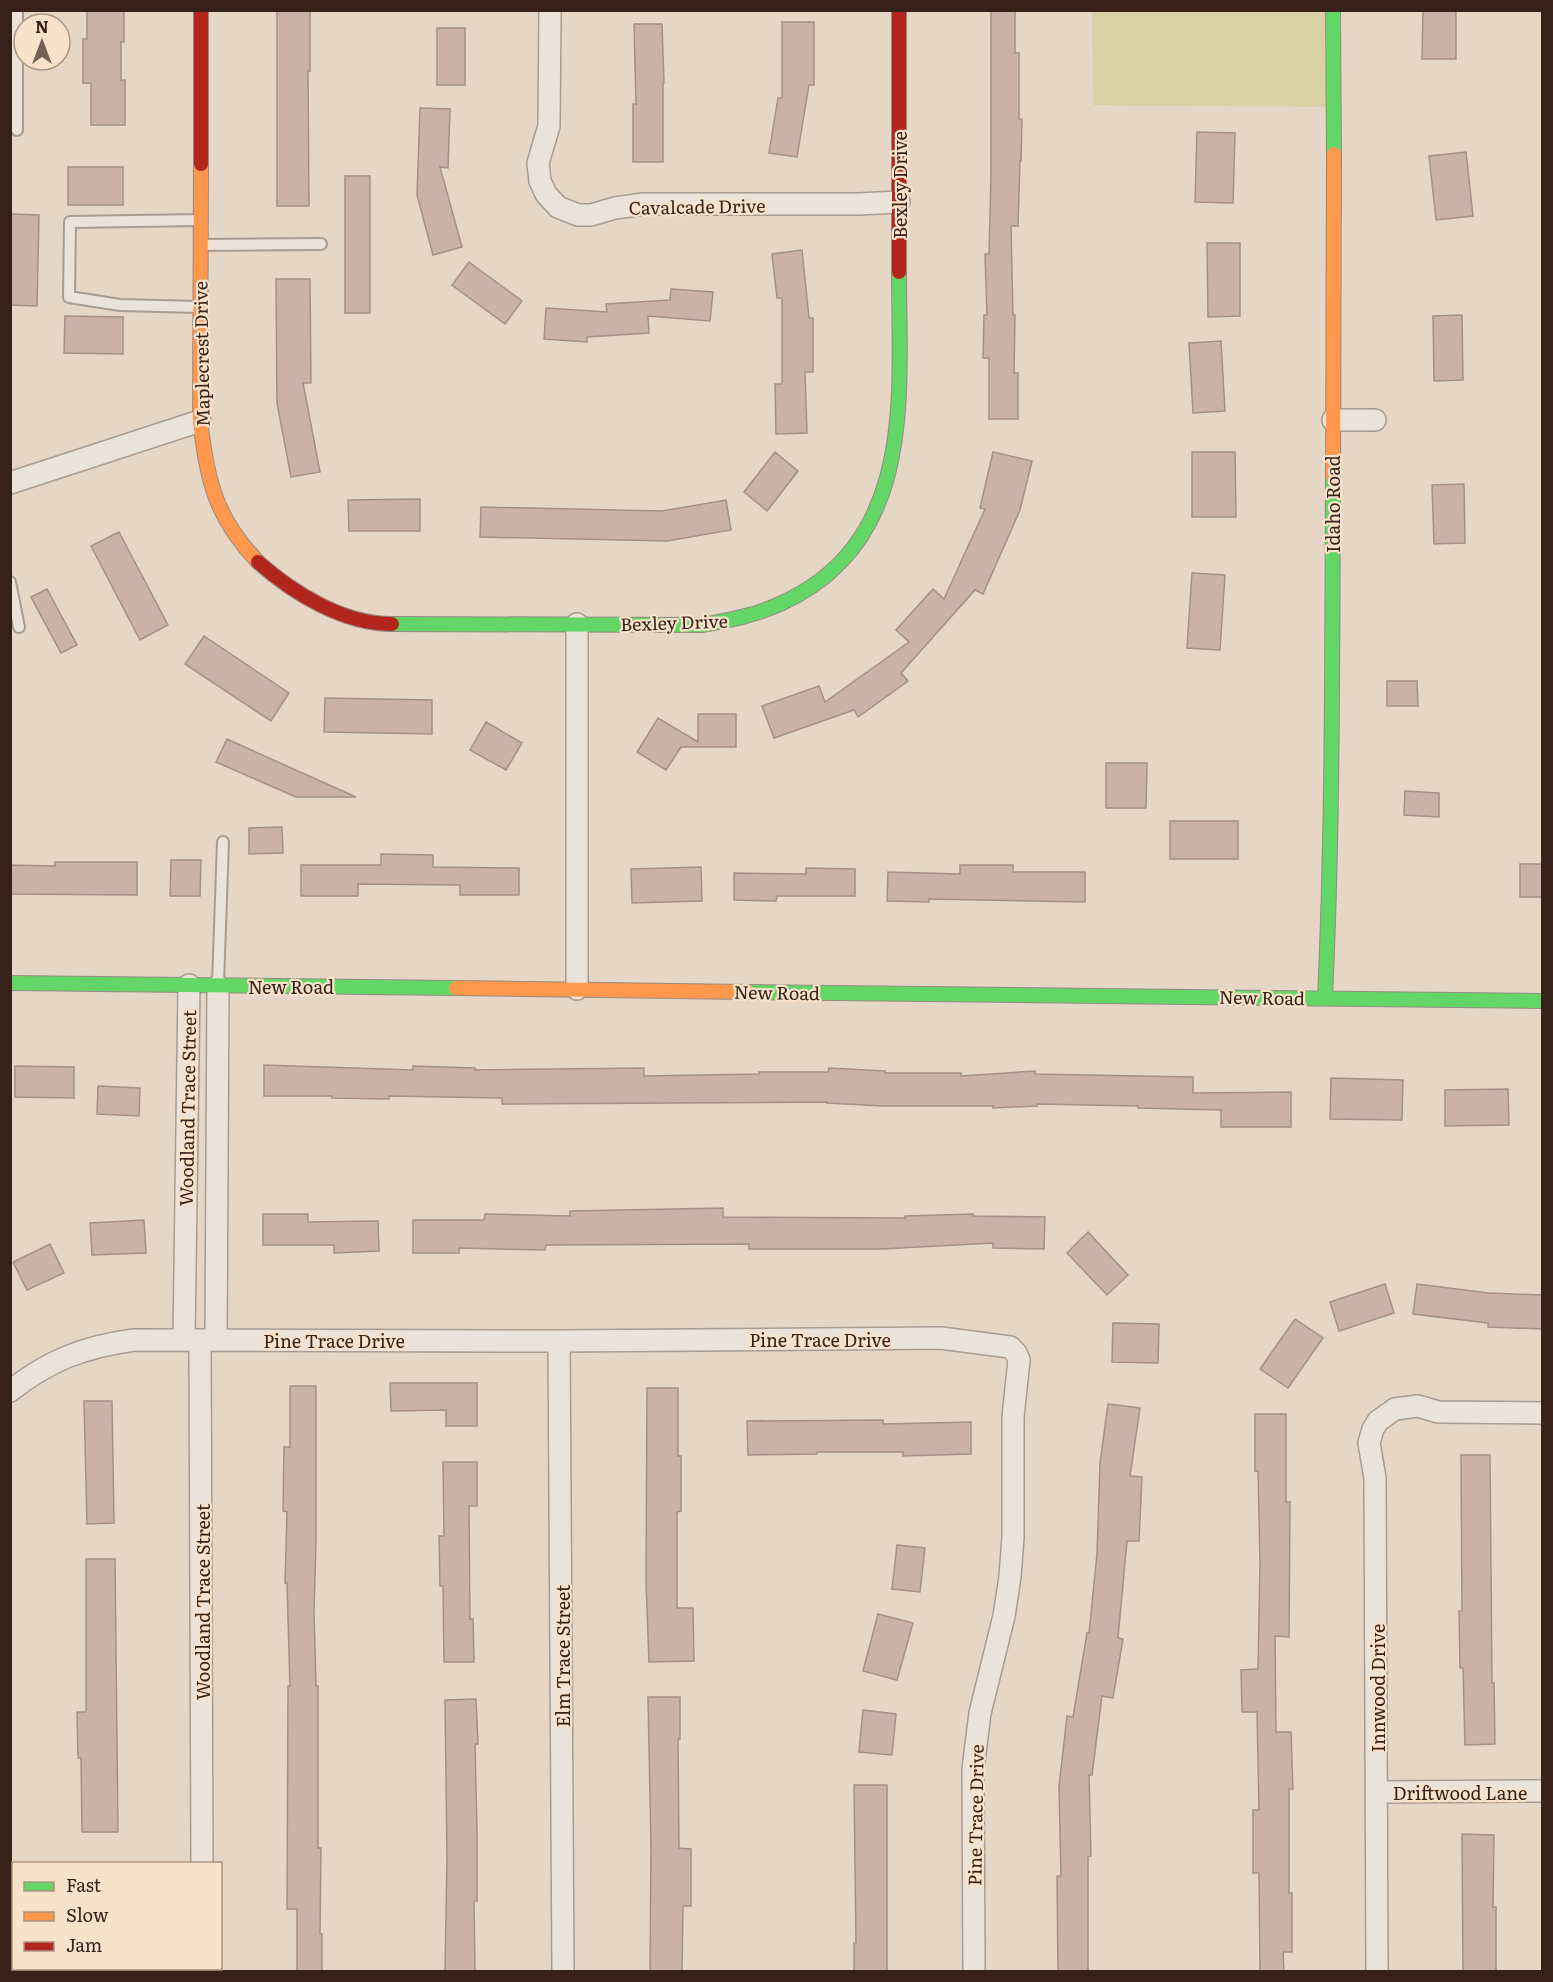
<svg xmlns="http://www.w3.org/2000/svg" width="1553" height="1982" font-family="Literata,serif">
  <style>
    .green { fill: #d9d0a6 }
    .building { fill: #c9b2a7; stroke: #a49086; stroke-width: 1.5 }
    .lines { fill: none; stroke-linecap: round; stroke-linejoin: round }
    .lane-casing { stroke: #a89b90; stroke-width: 14 }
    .street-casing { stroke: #a89b90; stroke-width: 24 }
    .fast-casing { stroke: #988a80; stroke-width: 16 }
    .slow-casing { stroke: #988a80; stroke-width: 16 }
    .jam-casing { stroke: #988a80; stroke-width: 16 }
    .lane { stroke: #ebe2d9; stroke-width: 10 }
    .street { stroke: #ebe2d9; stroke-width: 21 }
    .fast { stroke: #63d668; stroke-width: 14 }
    .slow { stroke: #ff974d; stroke-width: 14 }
    .jam { stroke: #b3261e; stroke-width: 14 }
    .labels { text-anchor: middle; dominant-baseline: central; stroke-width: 4.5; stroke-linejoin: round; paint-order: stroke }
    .street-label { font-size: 18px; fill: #362219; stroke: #f8e2c9 }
  </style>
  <rect width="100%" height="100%" fill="#e5d6c6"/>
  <!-- green -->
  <path class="green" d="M 1092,11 L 1333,11 L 1333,107 L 1093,105 Z"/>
  <!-- building -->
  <path class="building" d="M 87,10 L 124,10 L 124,42 L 121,42 L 121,80 L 125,80 L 125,125 L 91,125 L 91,83 L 83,83 L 83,39 L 87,39 Z
    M 277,10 L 310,10 L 310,71 L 308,71 L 309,206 L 277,206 Z
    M 991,10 L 1015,10 L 1015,53 L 1019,53 L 1019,119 L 1022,119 L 1021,161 L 1020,161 L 1018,226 L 1011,226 L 1013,315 L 1015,315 L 1014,373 L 1018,373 L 1018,419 L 989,419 L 989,358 L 983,358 L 984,315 L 987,315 L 985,254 L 989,254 L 991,177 Z
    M 1423,10 L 1456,10 L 1456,59 L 1422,59 Z
    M 782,22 L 814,22 L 814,85 L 809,85 L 797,157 L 769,153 L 778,98 L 782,98 Z
    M 634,24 L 662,24 L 664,83 L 663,83 L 663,162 L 633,162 L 633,104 L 636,104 Z
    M 437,28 L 465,28 L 465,85 L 437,85 Z
    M 420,108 L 450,109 L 448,168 L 440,167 L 462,247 L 433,255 L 417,195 Z
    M 1197,132 L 1235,133 L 1233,203 L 1195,202 Z
    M 1466,152 L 1473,216 L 1436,220 L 1429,156 Z
    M 68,167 L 123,167 L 123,205 L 68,205 Z
    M 345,176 L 370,176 L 370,313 L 345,313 Z
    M 11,214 L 39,215 L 37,306 L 10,305 Z
    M 1207,243 L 1240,243 L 1240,316 L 1208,317 Z
    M 802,250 L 809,318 L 813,318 L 813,372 L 805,372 L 807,433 L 776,434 L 775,384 L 782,384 L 782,298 L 777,298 L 772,254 Z
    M 469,262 L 522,301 L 505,324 L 452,285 Z
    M 276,279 L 310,279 L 311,383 L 303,383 L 320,472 L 291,477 L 277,403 Z
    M 671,289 L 713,292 L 710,321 L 648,316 L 649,333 L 587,337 L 587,342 L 544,339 L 546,308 L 607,312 L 606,304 L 670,300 Z
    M 1462,315 L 1463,380 L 1434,381 L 1433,316 Z
    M 65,316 L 123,317 L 123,354 L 64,353 Z
    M 1221,341 L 1225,411 L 1193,413 L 1189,343 Z
    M 775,452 L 798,471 L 767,511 L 744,492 Z
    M 993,452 L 1032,461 L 1020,510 L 983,594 L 975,590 L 901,673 L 908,681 L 858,717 L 854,710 L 774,738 L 762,706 L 819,686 L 825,702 L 909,642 L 896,630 L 933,589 L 944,599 L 985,509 L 980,508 Z
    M 1192,452 L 1235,452 L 1236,517 L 1192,517 Z
    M 1464,484 L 1465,543 L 1434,544 L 1432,485 Z
    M 420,499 L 420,531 L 349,531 L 348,500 Z
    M 726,500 L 731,530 L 667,541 L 480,537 L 481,507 L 662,511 Z
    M 119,532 L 168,625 L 140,640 L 91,546 Z
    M 1192,573 L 1225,575 L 1220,650 L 1187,648 Z
    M 47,589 L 77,645 L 61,653 L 31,597 Z
    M 204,636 L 289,693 L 271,721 L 185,664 Z
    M 1387,681 L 1417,681 L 1418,706 L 1387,706 Z
    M 325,698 L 432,700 L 432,734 L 324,732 Z
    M 698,714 L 736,714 L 736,747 L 681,747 L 666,770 L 637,752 L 658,718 L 698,742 Z
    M 486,722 L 522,743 L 506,770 L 470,750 Z
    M 227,739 L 300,772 L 356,797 L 296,797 L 216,762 Z
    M 1106,763 L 1147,763 L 1146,808 L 1106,808 Z
    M 1405,791 L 1439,793 L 1439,817 L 1404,815 Z
    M 1170,821 L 1238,821 L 1238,859 L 1170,859 Z
    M 282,827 L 283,853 L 249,854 L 249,828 Z
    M 381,854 L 433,855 L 433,867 L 519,868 L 519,895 L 460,895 L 460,885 L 358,884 L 358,896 L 301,896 L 301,865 L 381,865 Z
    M 171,860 L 201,860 L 200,896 L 170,896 Z
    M 55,862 L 137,862 L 137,895 L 10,894 L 10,865 L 55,866 Z
    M 1520,864 L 1542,864 L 1542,897 L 1520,897 Z
    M 960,865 L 1013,865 L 1013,872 L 1085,872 L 1085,902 L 929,899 L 929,902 L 887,901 L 888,872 L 960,874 Z
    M 701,867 L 702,901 L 632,903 L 631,869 Z
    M 806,868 L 855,869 L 855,896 L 777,896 L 776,901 L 734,900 L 734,873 L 806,874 Z
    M 264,1065 L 413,1070 L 413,1066 L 475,1068 L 475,1070 L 644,1068 L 644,1076 L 759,1074 L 759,1072 L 828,1072 L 829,1068 L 885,1071 L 885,1073 L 961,1073 L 961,1076 L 1035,1071 L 1035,1074 L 1193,1077 L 1193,1093 L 1291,1092 L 1291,1127 L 1221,1127 L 1221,1110 L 1138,1108 L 1138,1106 L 1037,1104 L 1037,1106 L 993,1108 L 993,1106 L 883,1106 L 827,1103 L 827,1102 L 502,1104 L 502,1098 L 389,1096 L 389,1099 L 332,1098 L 332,1096 L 264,1096 Z
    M 15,1066 L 74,1067 L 74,1098 L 15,1097 Z
    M 1331,1078 L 1403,1080 L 1402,1120 L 1330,1119 Z
    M 98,1086 L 140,1088 L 139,1116 L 97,1114 Z
    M 1508,1089 L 1509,1125 L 1445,1126 L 1445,1090 Z
    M 723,1208 L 723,1217 L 905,1218 L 905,1216 L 973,1214 L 973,1216 L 1045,1217 L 1044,1249 L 993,1248 L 993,1243 L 882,1249 L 749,1249 L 749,1244 L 546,1245 L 545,1250 L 459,1248 L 459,1253 L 413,1253 L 413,1220 L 484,1220 L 485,1214 L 570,1216 L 570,1211 Z
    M 263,1214 L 308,1214 L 308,1222 L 378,1221 L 379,1251 L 334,1253 L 334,1245 L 263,1245 Z
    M 144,1220 L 146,1253 L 92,1255 L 90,1223 Z
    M 1088,1232 L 1128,1275 L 1107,1295 L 1067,1253 Z
    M 50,1244 L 64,1273 L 27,1290 L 13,1262 Z
    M 1385,1284 L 1394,1313 L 1339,1331 L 1330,1302 Z
    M 1417,1284 L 1489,1293 L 1542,1295 L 1542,1329 L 1488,1327 L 1488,1323 L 1413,1314 Z
    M 1295,1319 L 1323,1338 L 1288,1388 L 1260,1369 Z
    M 1113,1323 L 1159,1324 L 1158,1363 L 1112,1362 Z
    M 390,1383 L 477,1383 L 477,1426 L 446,1426 L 446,1410 L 391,1411 Z
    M 290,1386 L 316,1386 L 316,1542 L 314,1612 L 316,1686 L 318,1686 L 318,1848 L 321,1848 L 320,1934 L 322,1934 L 322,1971 L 297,1971 L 297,1909 L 287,1909 L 288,1686 L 290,1686 L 287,1583 L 285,1583 L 287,1512 L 283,1511 L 284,1447 L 290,1447 Z
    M 647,1388 L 678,1388 L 678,1456 L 681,1456 L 681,1511 L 677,1512 L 677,1608 L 693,1608 L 694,1661 L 649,1662 L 646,1582 Z
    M 84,1401 L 112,1401 L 114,1523 L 87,1524 Z
    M 1108,1404 L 1140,1408 L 1130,1476 L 1142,1477 L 1139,1541 L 1127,1541 L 1118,1638 L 1123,1639 L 1113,1698 L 1102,1696 L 1092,1775 L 1089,1775 L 1091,1856 L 1088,1857 L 1088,1971 L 1058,1971 L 1057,1876 L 1061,1876 L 1059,1787 L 1067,1716 L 1073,1717 L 1087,1633 L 1089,1633 L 1097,1554 L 1100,1463 Z
    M 1255,1414 L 1286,1414 L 1286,1502 L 1290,1502 L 1289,1637 L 1275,1636 L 1276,1732 L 1291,1732 L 1293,1789 L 1289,1789 L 1289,1893 L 1292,1893 L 1292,1952 L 1283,1952 L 1284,1971 L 1260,1971 L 1259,1873 L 1253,1873 L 1253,1810 L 1259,1810 L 1257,1712 L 1242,1712 L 1241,1670 L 1258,1669 L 1260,1564 L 1258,1471 L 1255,1471 Z
    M 883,1420 L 883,1424 L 971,1422 L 971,1454 L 903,1456 L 903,1452 L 817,1452 L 817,1454 L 748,1455 L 747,1421 Z
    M 1461,1455 L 1490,1455 L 1492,1683 L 1494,1683 L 1495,1744 L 1465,1745 L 1463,1668 L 1460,1668 L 1459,1611 L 1462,1611 Z
    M 443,1462 L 477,1462 L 477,1506 L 469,1506 L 470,1619 L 473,1619 L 474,1662 L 444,1662 L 443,1586 L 440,1586 L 439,1536 L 444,1536 Z
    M 897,1545 L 925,1548 L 920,1592 L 892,1589 Z
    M 86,1559 L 115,1559 L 118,1832 L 82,1832 L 81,1758 L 78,1758 L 77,1712 L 86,1712 Z
    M 878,1614 L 913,1623 L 897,1680 L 863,1671 Z
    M 648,1697 L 680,1697 L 680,1739 L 678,1739 L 679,1848 L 691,1849 L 691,1906 L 683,1906 L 682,1971 L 650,1971 L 651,1848 Z
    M 476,1699 L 478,1744 L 475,1744 L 477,1832 L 477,1901 L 474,1901 L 475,1971 L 445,1971 L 447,1858 L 445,1700 Z
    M 863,1710 L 896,1714 L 892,1755 L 859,1752 Z
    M 854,1785 L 887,1785 L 887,1971 L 854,1971 L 854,1943 L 856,1943 Z
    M 1462,1834 L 1494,1835 L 1493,1907 L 1496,1907 L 1496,1971 L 1463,1971 Z"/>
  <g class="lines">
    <defs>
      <path id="lane" d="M 17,130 L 17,10
        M 204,245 L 321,244
        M 198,307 L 120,305 L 69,297 L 70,222 L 200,220
        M 10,582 L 19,627
        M 218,983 L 223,842"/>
      <path id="street" d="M 550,10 L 549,126 L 538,163 L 540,181 L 546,194 L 558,207 L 578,215 L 591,215 L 615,208 L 644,204 L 858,204 L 899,202
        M 1333,420 L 1375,420
        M 10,483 L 200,421
        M 577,989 L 577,624
        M 184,1340 L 189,985
        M 200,1340 L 202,1864
        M 216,1340 L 218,986
        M 559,1341 L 563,1972
        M 10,1391 C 50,1360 83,1347 134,1340 L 559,1341 L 941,1338 L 1010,1347 L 1016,1353 L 1019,1360 L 1013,1417 L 1013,1537 L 1010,1577 L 1004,1616 L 980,1713 L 973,1769 L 974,1972
        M 1377,1792 L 1542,1791
        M 203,1968 L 203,1972
        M 1377,1972 L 1375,1478 L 1369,1443 L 1373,1429 L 1378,1421 L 1395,1409 L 1418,1406 L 1438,1412 L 1542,1413"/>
      <path id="fast" d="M 1333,10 L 1334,154
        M 392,624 L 703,625 C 730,620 757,615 782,603 C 917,541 899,395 899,272
        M 10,983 L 456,988
        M 748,992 L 1542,1001
        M 1325,998 C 1333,824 1332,650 1333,476"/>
      <path id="slow" d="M 201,164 L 200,421 C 208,481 214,516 258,562
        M 1333,476 L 1334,154
        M 456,988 L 748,992"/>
      <path id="jam" d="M 899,10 L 899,272
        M 201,164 L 201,10
        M 258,562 C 293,593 343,624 392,624"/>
    </defs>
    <!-- lane casing -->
    <use href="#lane" class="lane-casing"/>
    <!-- street casing -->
    <use href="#street" class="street-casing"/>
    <!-- fast casing -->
    <use href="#fast" class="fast-casing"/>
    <!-- slow casing -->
    <use href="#slow" class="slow-casing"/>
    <!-- jam casing -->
    <use href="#jam" class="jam-casing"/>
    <!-- lane -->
    <use href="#lane" class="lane"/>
    <!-- street -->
    <use href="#street" class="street"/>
    <!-- fast -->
    <use href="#fast" class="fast"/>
    <!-- slow -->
    <use href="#slow" class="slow"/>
    <!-- jam -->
    <use href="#jam" class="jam"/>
  </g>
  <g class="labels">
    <!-- street labels -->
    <g class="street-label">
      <text transform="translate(899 185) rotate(-90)">Bexley Drive</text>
      <text transform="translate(697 206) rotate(-1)">Cavalcade Drive</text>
      <text transform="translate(201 354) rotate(-91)">Maplecrest Drive</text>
      <text transform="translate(1332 504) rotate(-90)">Idaho Road</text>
      <text transform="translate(674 622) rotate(-2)">Bexley Drive</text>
      <text x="291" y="986">New Road</text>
      <text transform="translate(777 992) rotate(1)">New Road</text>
      <text transform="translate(1262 997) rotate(1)">New Road</text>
      <text transform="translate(187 1108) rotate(-89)">Woodland Trace Street</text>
      <text x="820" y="1339">Pine Trace Drive</text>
      <text x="334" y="1340">Pine Trace Drive</text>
      <text transform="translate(202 1602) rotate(-90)">Woodland Trace Street</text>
      <text transform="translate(562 1656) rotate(-90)">Elm Trace Street</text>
      <text transform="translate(1377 1688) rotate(-90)">Innwood Drive</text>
      <text x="1460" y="1792">Driftwood Lane</text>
      <text transform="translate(975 1815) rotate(-89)">Pine Trace Drive</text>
    </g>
  </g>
  <!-- border -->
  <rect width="1553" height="1982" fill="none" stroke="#362219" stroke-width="24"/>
  <!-- legend -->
  <rect x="12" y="1862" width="210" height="108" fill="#f8e2c9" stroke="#aa9583" stroke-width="1.5"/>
  <rect x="24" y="1882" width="30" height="9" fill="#63d668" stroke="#aa9583" stroke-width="1.5"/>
  <text x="66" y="1892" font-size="18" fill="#362219">Fast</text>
  <rect x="24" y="1912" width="30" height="9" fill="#ff974d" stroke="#aa9583" stroke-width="1.5"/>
  <text x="66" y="1922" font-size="18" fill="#362219">Slow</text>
  <rect x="24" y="1942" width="30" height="9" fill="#b3261e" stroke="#aa9583" stroke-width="1.5"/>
  <text x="66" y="1952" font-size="18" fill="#362219">Jam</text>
  <!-- north arrow -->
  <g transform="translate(42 42)"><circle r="28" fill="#f8e2c9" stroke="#aa9583" stroke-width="1.5"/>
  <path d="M0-4.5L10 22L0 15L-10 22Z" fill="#736156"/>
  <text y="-9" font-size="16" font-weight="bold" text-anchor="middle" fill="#362219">N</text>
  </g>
</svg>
